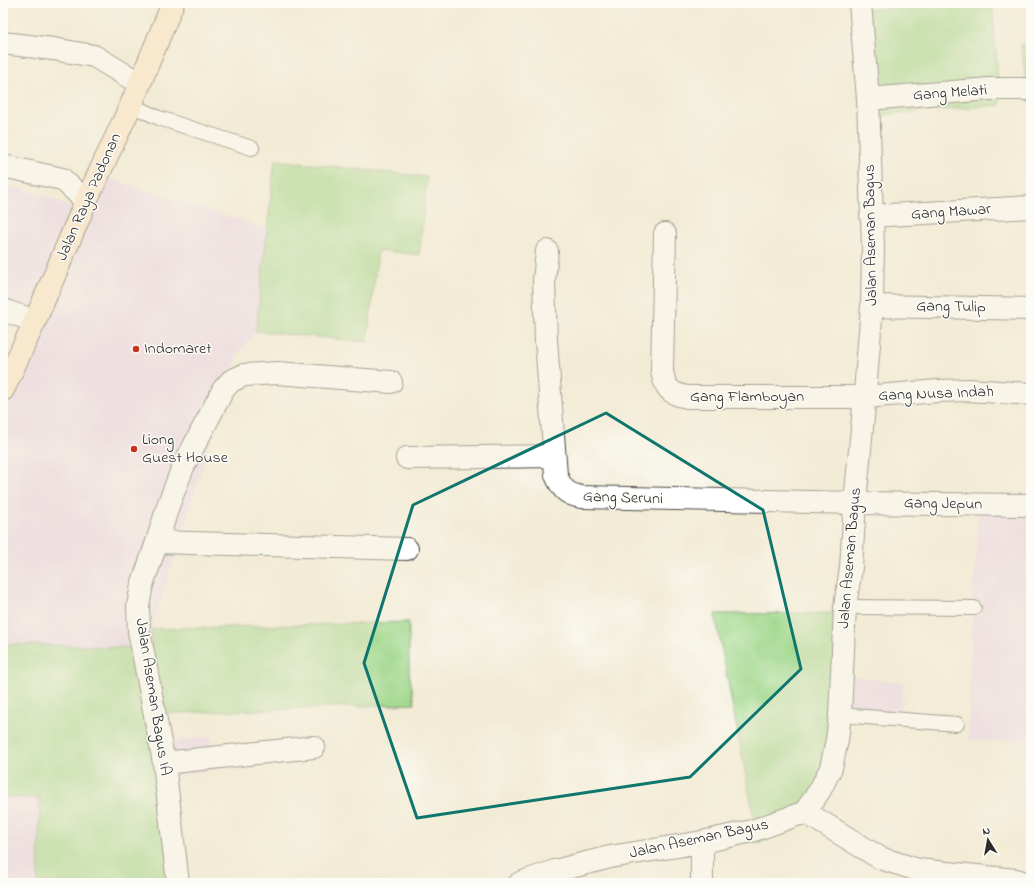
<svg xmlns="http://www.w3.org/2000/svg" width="1034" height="886" font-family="'Indie Flower',sans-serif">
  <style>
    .built { fill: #e9d1ed }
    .green { fill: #9ed688; stroke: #64805a }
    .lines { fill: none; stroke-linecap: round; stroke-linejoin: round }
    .service-casing { stroke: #494844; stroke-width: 16 }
    .minor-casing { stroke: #494844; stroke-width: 24 }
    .secondary-casing { stroke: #494844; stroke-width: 24 }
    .service { stroke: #fff; stroke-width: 14 }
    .minor { stroke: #fff; stroke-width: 22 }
    .secondary { stroke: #fde5c5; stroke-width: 22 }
    .marked { fill: none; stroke: #0f766e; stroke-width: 3; stroke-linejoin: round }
    .poi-dot { fill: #c8321e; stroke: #fdfcf7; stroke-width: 1.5 }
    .labels { text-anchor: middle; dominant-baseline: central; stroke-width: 3; stroke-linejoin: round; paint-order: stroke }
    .street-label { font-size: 16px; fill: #2b2b2b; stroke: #fdfcf7 }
    .poi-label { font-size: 16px; fill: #2b2b2b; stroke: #fdfcf7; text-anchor: start }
  </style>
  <rect width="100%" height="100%" fill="#fdfcf7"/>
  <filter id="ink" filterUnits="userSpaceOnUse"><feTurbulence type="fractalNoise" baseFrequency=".025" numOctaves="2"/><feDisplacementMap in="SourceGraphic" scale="8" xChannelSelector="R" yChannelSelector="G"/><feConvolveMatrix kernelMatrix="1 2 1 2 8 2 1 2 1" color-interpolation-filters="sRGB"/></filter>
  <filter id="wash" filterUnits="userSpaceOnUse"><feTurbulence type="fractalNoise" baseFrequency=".012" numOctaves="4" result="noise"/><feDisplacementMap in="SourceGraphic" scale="16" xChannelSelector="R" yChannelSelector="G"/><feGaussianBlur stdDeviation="0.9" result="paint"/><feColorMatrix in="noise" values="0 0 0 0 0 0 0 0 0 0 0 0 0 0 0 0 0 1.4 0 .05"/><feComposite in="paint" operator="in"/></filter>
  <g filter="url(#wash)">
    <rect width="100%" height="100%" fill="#f2ebd5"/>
    <!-- built -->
    <path class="built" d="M 104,177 L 268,229 L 256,331 L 237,356 L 152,629 L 151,648 L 3,644 L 3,404 L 39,330 L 3,310 L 3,185 L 41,194 L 84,214 Z
      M 979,504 L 1031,508 L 1031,740 L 968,741 L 973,599 Z
      M 843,675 L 904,683 L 899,722 L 838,714 Z
      M 211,736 L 218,769 L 165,778 L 159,744 Z
      M 3,797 L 40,798 L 38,883 L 3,883 Z"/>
    <!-- green -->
    <path class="green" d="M 954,3 L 992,3 L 1000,105 L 868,116 L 860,10 Z
      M 1031,43 L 1031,102 L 1029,102 L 1021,45 Z
      M 275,160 L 427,177 L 419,255 L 378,250 L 367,342 L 256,331 Z
      M 835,613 L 843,675 L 810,816 L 759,844 L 715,614 Z
      M 409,622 L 409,672 L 415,704 L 154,714 L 178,883 L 38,883 L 40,798 L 3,797 L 3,644 L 151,648 L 152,629 Z"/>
  </g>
  <g filter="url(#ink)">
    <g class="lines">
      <defs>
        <path id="service" d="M 131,105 L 159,118 L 252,148
          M 845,607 L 974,608
          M 840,715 L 957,724"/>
        <path id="minor" d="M 3,43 L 53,49 L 94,56 L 139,83
          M 868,99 L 989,89 L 1031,89
          M 3,166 L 62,179 L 86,201
          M 871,216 L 1031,207
          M 665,234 L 662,371 C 665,388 670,394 687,397 L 865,397 L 938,391 L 968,390 L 1031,394
          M 547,251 L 544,281 L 546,340 L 556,475 C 562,489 566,494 581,497 L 855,503 L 1031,505
          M 872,306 L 1031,309
          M 3,310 L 35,321
          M 407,458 L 554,456
          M 157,542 L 407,549
          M 164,763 L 314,747
          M 805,812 L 880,858 L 918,870 L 1016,880 L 1025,883
          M 702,842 L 702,883
          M 178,883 L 164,763 L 139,631 L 138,606 L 142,585 L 157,542 L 168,506 L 183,467 L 223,390 L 231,381 L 244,375 L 277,373 L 391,382
          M 520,883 L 555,871 L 610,857 L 702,842 L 752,831 L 805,812 L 820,790 L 831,768 L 837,740 L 840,715 L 845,607 L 851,567 L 855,503 L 863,417 L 872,306 L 873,247 L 868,99 L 860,3"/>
        <path id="secondary" d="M 3,390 L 35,321 L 86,201 L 131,105 L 173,3"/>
      </defs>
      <!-- service casing -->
      <use href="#service" class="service-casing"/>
      <!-- minor casing -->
      <use href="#minor" class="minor-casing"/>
      <!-- secondary casing -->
      <use href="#secondary" class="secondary-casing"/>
      <!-- service -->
      <use href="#service" class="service"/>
      <!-- minor -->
      <use href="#minor" class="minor"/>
      <!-- secondary -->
      <use href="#secondary" class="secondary"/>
    </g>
  </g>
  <!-- marked area -->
  <path d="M0 0H1034V886H0ZM 606,413 L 763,510 L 801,669 L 690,777 L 417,818 L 364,663 L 413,505 Z" fill="#f2ebd5" fill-opacity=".55" fill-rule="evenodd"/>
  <path class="marked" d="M 606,413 L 763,510 L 801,669 L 690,777 L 417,818 L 364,663 L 413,505 Z"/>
  <!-- markers -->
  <g class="poi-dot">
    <circle cx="136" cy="349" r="4"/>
    <circle cx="134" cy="449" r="4"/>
  </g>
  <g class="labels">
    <!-- street labels -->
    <g class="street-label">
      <text transform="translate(950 93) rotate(-4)">Gang Melati</text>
      <text transform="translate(89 197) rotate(-66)">Jalan Raya Padonan</text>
      <text transform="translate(951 212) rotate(-4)">Gang Mawar</text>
      <text transform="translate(871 235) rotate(-91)">Jalan Aseman Bagus</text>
      <text transform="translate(951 307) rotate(1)">Gang Tulip</text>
      <text transform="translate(936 394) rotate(-2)">Gang Nusa Indah</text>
      <text x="747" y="397">Gang Flamboyan</text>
      <text transform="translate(623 498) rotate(2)">Gang Seruni</text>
      <text transform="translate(943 504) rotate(1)">Gang Jepun</text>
      <text transform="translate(850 558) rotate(-85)">Jalan Aseman Bagus</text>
      <text transform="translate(153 697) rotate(81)">Jalan Aseman Bagus IA</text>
      <text transform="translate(699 839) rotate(-12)">Jalan Aseman Bagus</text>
    </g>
    <!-- poi labels -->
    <g class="poi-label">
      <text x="144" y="349">Indomaret</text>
      <text x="142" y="440">Liong<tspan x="142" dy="18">Guest House</tspan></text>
    </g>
  </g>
  <!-- margin -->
  <rect width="1034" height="886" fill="none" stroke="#fdfcf7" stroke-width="16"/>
  <!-- north arrow -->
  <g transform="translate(988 840) rotate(349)" stroke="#fdfcf7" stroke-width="3" paint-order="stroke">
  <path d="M0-3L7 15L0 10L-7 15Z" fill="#2b2b2b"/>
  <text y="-6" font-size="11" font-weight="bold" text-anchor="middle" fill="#2b2b2b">N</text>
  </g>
</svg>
